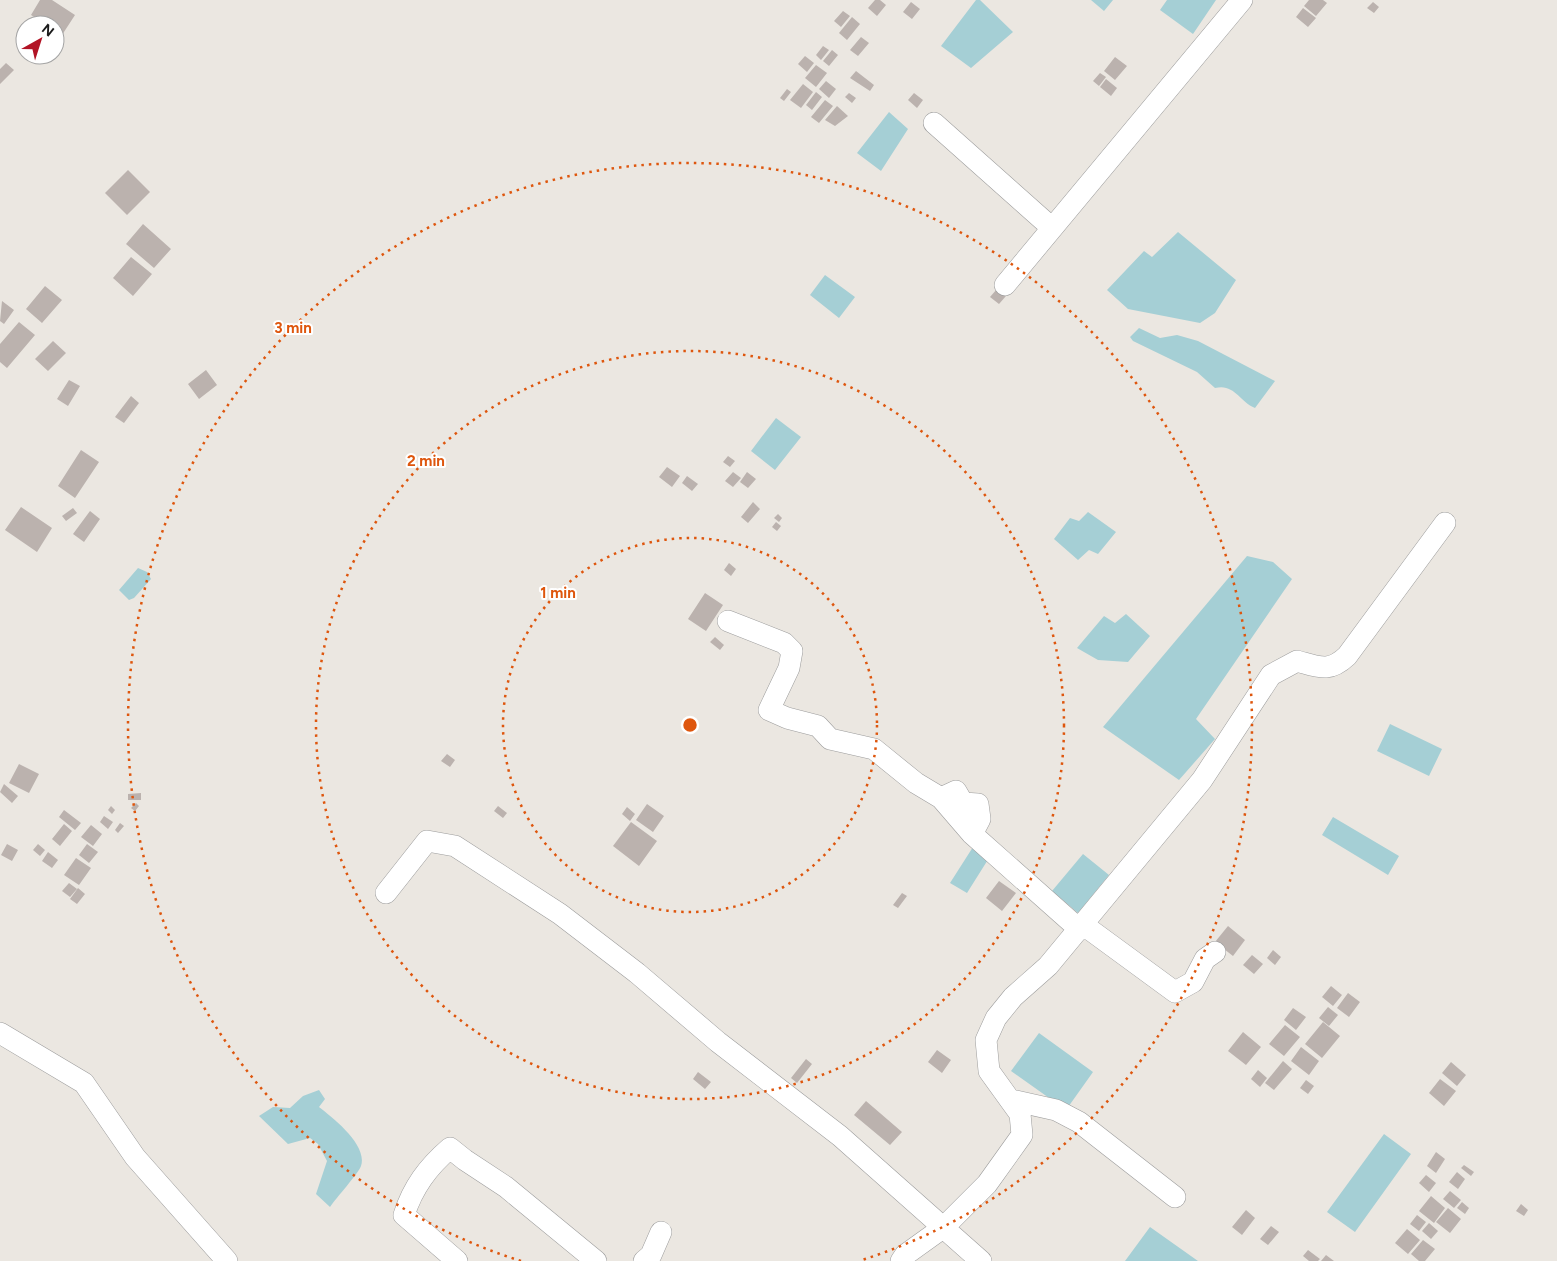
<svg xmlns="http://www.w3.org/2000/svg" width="1557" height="1261" font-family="Figtree,sans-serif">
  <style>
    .water { fill: #a5cfd5 }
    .building { fill: #bbb2ae }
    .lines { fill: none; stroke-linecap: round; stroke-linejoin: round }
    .minor-casing { stroke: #9c9c9c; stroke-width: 22 }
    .minor { stroke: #fff; stroke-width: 21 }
    .ring { fill: none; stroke: #de560d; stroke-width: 2.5; stroke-dasharray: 2.5 5 }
    .centre { fill: #de560d; stroke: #fff; stroke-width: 2.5 }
    .ring-label { font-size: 15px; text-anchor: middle; font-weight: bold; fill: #de560d; stroke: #fff; stroke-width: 4; stroke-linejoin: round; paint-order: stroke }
  </style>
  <rect width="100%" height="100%" fill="#ebe7e1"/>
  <!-- water -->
  <path class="water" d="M 976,0 L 980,0 L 1013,32 L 971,68 L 941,46 Z
    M 1091,0 L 1113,0 L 1104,11 Z
    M 1167,0 L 1216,0 L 1193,34 L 1160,10 Z
    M 889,112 L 908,129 L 881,171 L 857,153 Z
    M 1178,232 L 1236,280 L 1215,313 L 1200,323 L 1128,309 L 1107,290 L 1144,251 L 1152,257 Z
    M 825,275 L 855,297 L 839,318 L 810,295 Z
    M 1139,328 L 1160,338 L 1177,335 L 1198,341 L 1275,381 L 1255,408 C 1239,401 1234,383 1215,388 L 1197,372 L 1133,341 L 1130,337 Z
    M 776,418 L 801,437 L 775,470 L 751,451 Z
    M 1088,512 L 1116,532 L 1098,554 L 1089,550 L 1078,560 L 1054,539 L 1070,518 L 1079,521 Z
    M 1247,556 L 1273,562 L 1292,579 L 1196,719 L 1215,739 L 1179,780 L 1103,727 Z
    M 138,568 L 147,572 L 151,579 L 134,598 L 129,600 L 119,590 Z
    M 1126,614 L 1150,636 L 1128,662 L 1098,660 L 1077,648 L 1104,616 L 1115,623 Z
    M 1390,724 L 1442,749 L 1429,776 L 1377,751 Z
    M 1333,817 L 1399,856 L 1388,875 L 1322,835 Z
    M 973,847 L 989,858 L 967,893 L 950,883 Z
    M 1083,854 L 1109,875 L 1078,913 L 1052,891 Z
    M 1039,1033 L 1093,1072 L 1066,1110 L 1011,1071 Z
    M 319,1090 L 325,1099 L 319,1107 C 333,1118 368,1145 361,1166 C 358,1174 336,1198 330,1207 L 316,1194 L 327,1161 L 318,1144 L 310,1138 L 288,1144 L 259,1116 L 273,1107 L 290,1108 L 303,1096 Z
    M 1384,1134 L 1411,1154 L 1355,1232 L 1327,1212 Z
    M 1150,1227 L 1198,1261 L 1125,1261 Z"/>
  <!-- building -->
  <path class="building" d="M 40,0 L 52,0 L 75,15 L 62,35 L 55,30 L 55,25 L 47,25 L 31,15 Z
    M 875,0 L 880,0 L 886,5 L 877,16 L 868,8 Z
    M 1309,0 L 1323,0 L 1327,3 L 1316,16 L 1304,6 Z
    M 911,2 L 920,9 L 912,19 L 903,12 Z
    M 1373,2 L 1379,7 L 1374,13 L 1367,8 Z
    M 1303,8 L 1316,18 L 1308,27 L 1296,17 Z
    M 843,11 L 850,16 L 841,27 L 834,21 Z
    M 852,17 L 860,24 L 847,40 L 839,33 Z
    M 861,37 L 869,43 L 858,56 L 850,50 Z
    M 823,46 L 829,50 L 821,60 L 816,55 Z
    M 832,50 L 838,55 L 829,66 L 823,61 Z
    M 805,56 L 814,63 L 807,72 L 798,64 Z
    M 1115,57 L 1127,66 L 1115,80 L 1104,71 Z
    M 6,63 L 14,70 L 0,84 L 0,69 Z
    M 816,65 L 827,73 L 816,87 L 805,78 Z
    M 856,71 L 874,85 L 870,91 L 850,78 Z
    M 1100,73 L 1106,77 L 1099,86 L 1093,81 Z
    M 1106,79 L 1117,88 L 1111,96 L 1100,87 Z
    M 826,81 L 836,89 L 829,98 L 819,89 Z
    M 803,84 L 813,92 L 801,108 L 790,100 Z
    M 787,89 L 791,92 L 784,101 L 780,98 Z
    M 816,92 L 822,97 L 812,110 L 806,105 Z
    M 849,93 L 856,98 L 852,103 L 845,97 Z
    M 914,93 L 923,100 L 917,108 L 908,100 Z
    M 825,100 L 833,106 L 819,123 L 811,117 Z
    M 837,106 L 848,116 L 835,126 L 825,120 Z
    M 128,170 L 150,192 L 127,215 L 105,193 Z
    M 143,224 L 171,249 L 154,268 L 126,244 Z
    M 131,257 L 152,274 L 133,296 L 113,278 Z
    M 45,286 L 62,300 L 42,323 L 26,309 Z
    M 997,289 L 1006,296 L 999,304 L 990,297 Z
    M 2,301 L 14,310 L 4,324 L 0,321 Z
    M 19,322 L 35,335 L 7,368 L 0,362 L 0,344 Z
    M 53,341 L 66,353 L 48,371 L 35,359 Z
    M 206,370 L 217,385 L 199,399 L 188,384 Z
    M 69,380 L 80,386 L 68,406 L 57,399 Z
    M 131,396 L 139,403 L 124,423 L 115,417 Z
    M 81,450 L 99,462 L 75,498 L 58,486 Z
    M 728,456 L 735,461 L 730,467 L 723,462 Z
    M 667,467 L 680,476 L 672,487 L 659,477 Z
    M 733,472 L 741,478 L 733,487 L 725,481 Z
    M 747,472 L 756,479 L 748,488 L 740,482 Z
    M 687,476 L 698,484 L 692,491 L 682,483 Z
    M 753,502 L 760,509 L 748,523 L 741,517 Z
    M 21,507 L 52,528 L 37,552 L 5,530 Z
    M 73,508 L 77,513 L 66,521 L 62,516 Z
    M 90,511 L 100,519 L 84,542 L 73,534 Z
    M 778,514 L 782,518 L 779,522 L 774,518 Z
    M 776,522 L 781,526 L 777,531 L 772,527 Z
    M 729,563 L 736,569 L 731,576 L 724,570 Z
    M 705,593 L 723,605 L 706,631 L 688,619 Z
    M 715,637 L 724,645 L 720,650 L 710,642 Z
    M 447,754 L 455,760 L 450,767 L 441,761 Z
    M 19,764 L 39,774 L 29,793 L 9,783 Z
    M 4,784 L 18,796 L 12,803 L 0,792 Z
    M 141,793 L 141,800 L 128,800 L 128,794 Z
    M 136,803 L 139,806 L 135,811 L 131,808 Z
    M 647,804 L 664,816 L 653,832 L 636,820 Z
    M 111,806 L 115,810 L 112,814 L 108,810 Z
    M 498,806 L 507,813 L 503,818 L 494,811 Z
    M 627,807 L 635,814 L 630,821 L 622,814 Z
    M 64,810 L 81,823 L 75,830 L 59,817 Z
    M 104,816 L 113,822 L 108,829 L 100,822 Z
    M 631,822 L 657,841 L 639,866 L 613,846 Z
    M 120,823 L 124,826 L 118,833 L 115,830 Z
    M 64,824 L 72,831 L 60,846 L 52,839 Z
    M 91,825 L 102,834 L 93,846 L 81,837 Z
    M 7,844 L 18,850 L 12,861 L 1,855 Z
    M 38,844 L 45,850 L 40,856 L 33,850 Z
    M 87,844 L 98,852 L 89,863 L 79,855 Z
    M 48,852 L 58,860 L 52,868 L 42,861 Z
    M 76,858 L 91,868 L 79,885 L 64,875 Z
    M 999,881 L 1016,893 L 1002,911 L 986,898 Z
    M 69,883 L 77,889 L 70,897 L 62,891 Z
    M 78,888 L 85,894 L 77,904 L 70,899 Z
    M 902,893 L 907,896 L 898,908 L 893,905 Z
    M 1228,926 L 1245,940 L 1233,956 L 1215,942 Z
    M 1273,950 L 1281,957 L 1275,965 L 1267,958 Z
    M 1252,955 L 1263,964 L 1254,974 L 1243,965 Z
    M 1331,986 L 1342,995 L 1333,1006 L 1322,997 Z
    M 1348,993 L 1360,1002 L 1349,1017 L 1337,1008 Z
    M 1328,1007 L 1338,1015 L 1329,1026 L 1319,1018 Z
    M 1293,1008 L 1306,1017 L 1296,1030 L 1284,1020 Z
    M 1323,1022 L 1340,1036 L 1322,1058 L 1305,1044 Z
    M 1285,1025 L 1300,1037 L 1284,1056 L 1269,1044 Z
    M 1243,1032 L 1261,1047 L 1246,1065 L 1228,1051 Z
    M 1301,1047 L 1319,1061 L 1309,1075 L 1291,1061 Z
    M 937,1050 L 951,1060 L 942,1073 L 928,1062 Z
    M 806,1059 L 812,1064 L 797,1083 L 791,1078 Z
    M 1283,1061 L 1292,1069 L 1274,1090 L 1265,1083 Z
    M 1451,1062 L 1466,1075 L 1457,1086 L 1442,1073 Z
    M 1258,1070 L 1267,1078 L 1260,1087 L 1251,1079 Z
    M 698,1072 L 711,1082 L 705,1089 L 693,1079 Z
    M 1440,1079 L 1456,1091 L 1444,1106 L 1429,1093 Z
    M 1306,1080 L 1314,1086 L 1308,1094 L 1300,1088 Z
    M 866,1101 L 902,1132 L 890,1145 L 854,1115 Z
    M 1436,1152 L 1445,1159 L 1436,1173 L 1427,1166 Z
    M 1464,1165 L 1474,1172 L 1471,1176 L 1461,1168 Z
    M 1457,1172 L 1465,1179 L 1458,1189 L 1449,1182 Z
    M 1426,1175 L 1436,1183 L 1429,1192 L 1419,1183 Z
    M 1450,1191 L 1461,1200 L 1454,1208 L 1443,1199 Z
    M 1431,1196 L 1445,1208 L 1434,1223 L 1419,1211 Z
    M 1462,1202 L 1469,1208 L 1465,1214 L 1457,1208 Z
    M 1521,1204 L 1528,1210 L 1524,1216 L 1516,1211 Z
    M 1448,1208 L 1461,1219 L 1450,1233 L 1436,1222 Z
    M 1246,1210 L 1255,1218 L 1242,1235 L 1232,1227 Z
    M 1417,1215 L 1426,1222 L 1419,1231 L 1410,1224 Z
    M 1429,1223 L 1438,1231 L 1431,1239 L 1422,1231 Z
    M 1271,1226 L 1279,1232 L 1268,1245 L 1260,1239 Z
    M 1407,1229 L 1420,1240 L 1408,1254 L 1395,1243 Z
    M 1423,1240 L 1435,1249 L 1425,1261 L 1419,1261 L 1411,1254 Z
    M 1308,1250 L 1320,1259 L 1318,1261 L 1309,1261 L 1303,1256 Z
    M 1326,1255 L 1334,1261 L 1321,1261 Z"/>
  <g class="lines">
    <defs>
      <path id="minor" d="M 934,123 L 1052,228
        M 1005,285 L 1242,0
        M 728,621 L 784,643 L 792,651 L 789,668 L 769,710 L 787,718 L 818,726 L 830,739 L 874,749 L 916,783 L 941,798 L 972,834 L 1079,929 L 1089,929 L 1175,992 L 1193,982 L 1205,959 L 1215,952
        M 941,798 L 956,791 L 963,803 L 978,804 L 980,819 L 972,834
        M 386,893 L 427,841 L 455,846 L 560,914 L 637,973 L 718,1042 L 840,1136 L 981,1261
        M 0,1033 L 84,1083 L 135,1157 L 227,1261
        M 1011,1100 L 1056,1110 L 1079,1122 L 1175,1197
        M 457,1261 L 404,1215 C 413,1187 428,1167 450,1148 L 465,1160 L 506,1187 L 596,1261
        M 644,1261 L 651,1255 L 661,1232
        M 901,1261 L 905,1255 L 944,1227 L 987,1184 L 1022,1135 L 1020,1114 L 989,1071 L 986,1040 L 996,1018 L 1013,997 L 1048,966 L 1202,780 L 1271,675 L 1297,661 C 1319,667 1329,673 1347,656 L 1445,523"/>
    </defs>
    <!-- minor casing -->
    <use href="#minor" class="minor-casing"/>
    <!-- minor -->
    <use href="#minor" class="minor"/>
  </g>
  <!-- distance rings -->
  <g class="ring">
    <circle cx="690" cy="725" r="187"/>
    <circle cx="690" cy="725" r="374"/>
    <path d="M521 1261A562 562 0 1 1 859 1261"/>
  </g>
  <circle cx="690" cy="725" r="8" class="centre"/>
  <g class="ring-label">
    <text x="293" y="333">3 min</text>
    <text x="426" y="466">2 min</text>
    <text x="558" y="598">1 min</text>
  </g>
  <!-- north arrow -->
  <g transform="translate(40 40) rotate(39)"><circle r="24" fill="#ffffff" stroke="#a4a4a4"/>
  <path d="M0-4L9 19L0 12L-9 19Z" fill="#b21425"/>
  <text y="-8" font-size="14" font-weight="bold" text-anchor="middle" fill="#1b1b1b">N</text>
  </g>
</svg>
